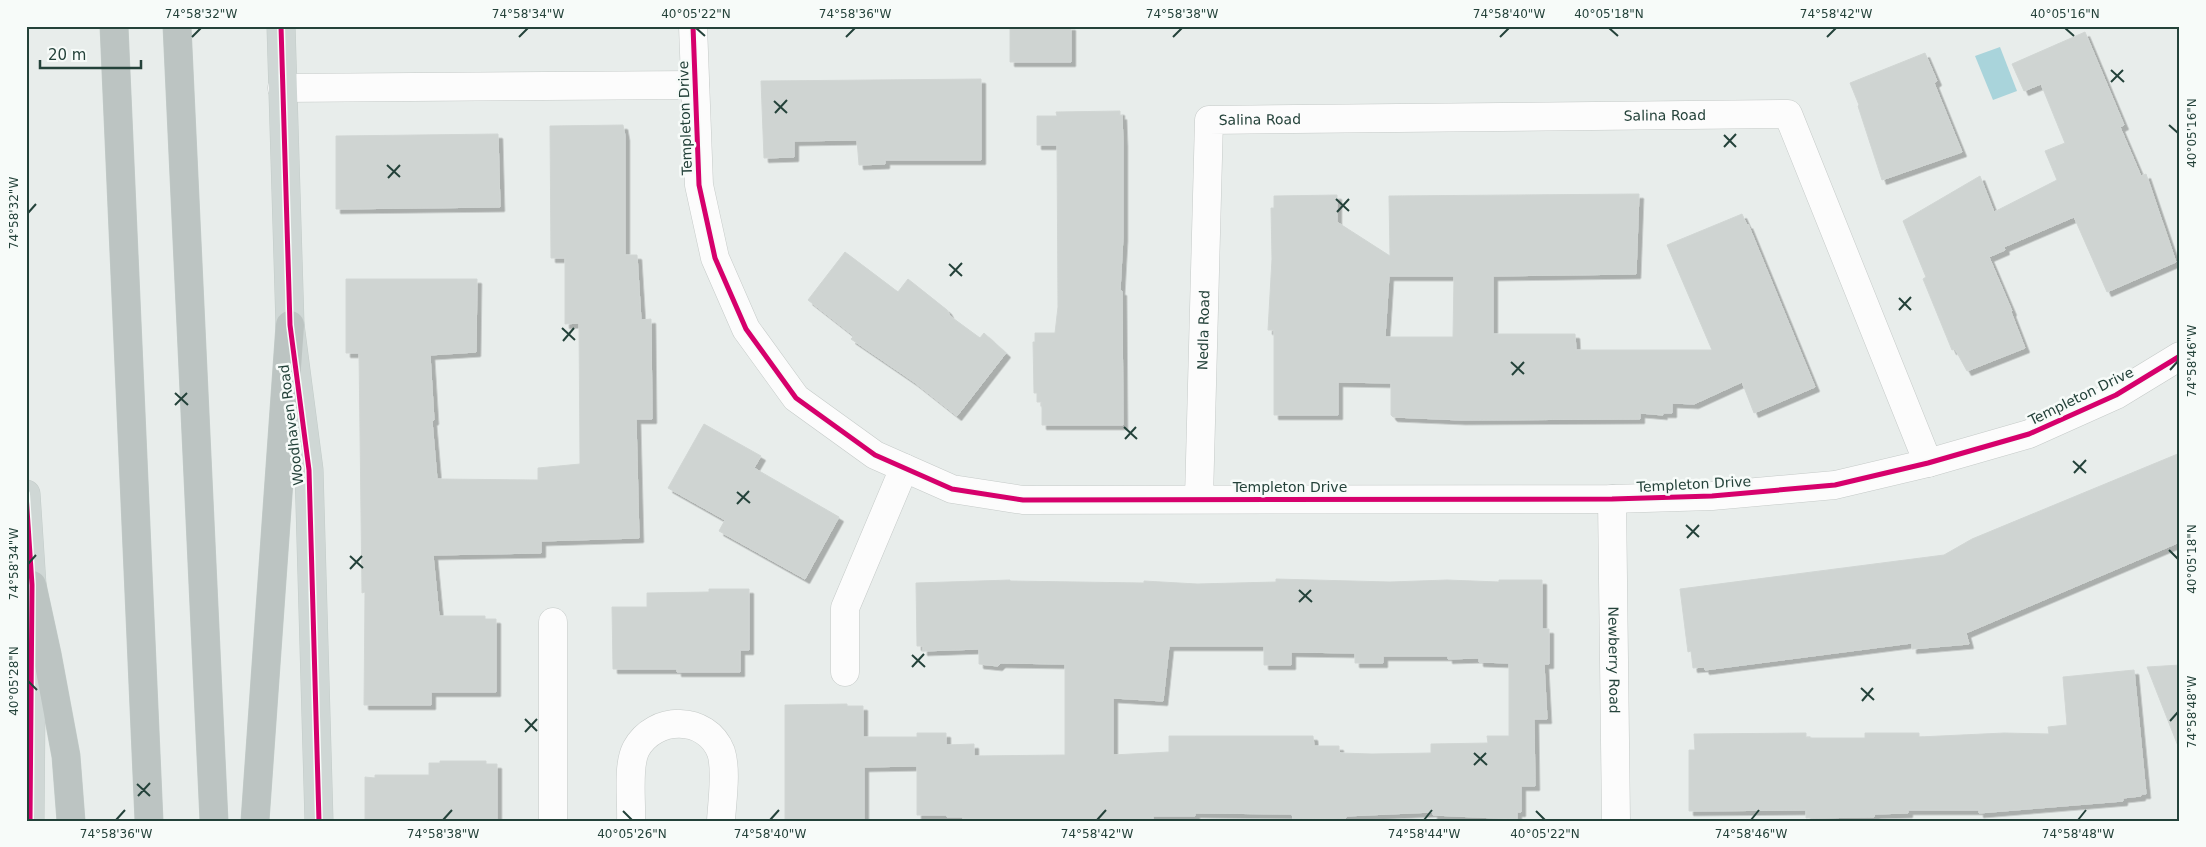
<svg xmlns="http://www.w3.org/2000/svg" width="2206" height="847" font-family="'DejaVu Sans',sans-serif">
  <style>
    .water { fill: #a9d4db }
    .building { fill: #cfd4d2; stroke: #d1d6d4; fill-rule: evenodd; filter: url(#shadow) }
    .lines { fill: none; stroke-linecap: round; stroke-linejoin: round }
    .minor-casing { stroke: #c5cac8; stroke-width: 29 }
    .major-casing { stroke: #c3ccc9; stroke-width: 29 }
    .highway-casing { stroke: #c3ccc9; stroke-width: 29 }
    .minor { stroke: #fcfcfc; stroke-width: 28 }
    .major { stroke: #cfd7d5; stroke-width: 28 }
    .highway { stroke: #bcc4c2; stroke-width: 28 }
    .cycleway-casing { stroke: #f7fbf9; stroke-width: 8 }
    .cycleway { stroke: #d6006c; stroke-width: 5 }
    .ticks { fill: none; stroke: #24423a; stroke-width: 2 }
    .labels { text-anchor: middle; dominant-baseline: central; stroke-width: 5; stroke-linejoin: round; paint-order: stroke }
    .street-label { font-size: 14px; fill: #24423a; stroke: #f7fbf9 }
    .neatline { fill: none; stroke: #24423a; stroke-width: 2 }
    .ticks-label { font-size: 12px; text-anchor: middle; fill: #24423a }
  </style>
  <defs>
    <filter id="shadow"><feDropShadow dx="4.5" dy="4.5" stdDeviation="0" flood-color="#0004"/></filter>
  </defs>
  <rect width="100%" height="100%" fill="#e8edeb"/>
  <!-- water -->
  <path class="water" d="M 2000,47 L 2017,91 L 1993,100 L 1975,56 Z"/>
  <!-- building -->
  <path class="building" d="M 1010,26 L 1071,26 L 1071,62 L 1010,62 Z
    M 2085,32 L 2124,125 L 2120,127 L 2141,176 L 2146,174 L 2176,262 L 2107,292 L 2074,217 L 2004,247 L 2005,250 L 1989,257 L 2012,311 L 2011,312 L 2025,348 L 1967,371 L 1955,349 L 1952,350 L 1923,279 L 1926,277 L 1903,221 L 1980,176 L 1994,212 L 2057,180 L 2045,151 L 2065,143 L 2041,84 L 2024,91 L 2012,64 Z
    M 1925,53 L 1937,81 L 1934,83 L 1962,152 L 1882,180 L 1858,106 L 1859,105 L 1850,83 Z
    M 981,79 L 981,160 L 885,160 L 885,164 L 859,165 L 857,140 L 794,141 L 794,157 L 764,158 L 761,81 Z
    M 1120,111 L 1120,116 L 1122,115 L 1123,142 L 1123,237 L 1120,291 L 1122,291 L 1123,425 L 1042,425 L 1042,402 L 1037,402 L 1037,393 L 1034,393 L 1033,342 L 1035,342 L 1035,333 L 1055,333 L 1058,307 L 1057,145 L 1037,145 L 1037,116 L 1057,116 L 1056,112 Z
    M 623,125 L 625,136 L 625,255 L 637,255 L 641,320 L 651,319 L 652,419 L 636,419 L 639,538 L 541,541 L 541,553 L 433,555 L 439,616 L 485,616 L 485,619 L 496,619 L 496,692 L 431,692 L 431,705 L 364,705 L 365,592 L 362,593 L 359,353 L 346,353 L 346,279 L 477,279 L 476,352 L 430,355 L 434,420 L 432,421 L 437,479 L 538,480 L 538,468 L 580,464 L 579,323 L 565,324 L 565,258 L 551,258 L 550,126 Z
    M 498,134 L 500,207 L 336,209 L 336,136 Z
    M 1639,194 L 1636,274 L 1493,276 L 1493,334 L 1575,334 L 1576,350 L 1712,350 L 1667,245 L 1742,214 L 1747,225 L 1748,224 L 1815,387 L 1754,413 L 1742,382 L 1694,404 L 1672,403 L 1672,413 L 1662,413 L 1663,415 L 1640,413 L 1640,419 L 1461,420 L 1393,417 L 1391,415 L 1391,383 L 1338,382 L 1338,415 L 1274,415 L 1274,330 L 1268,330 L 1272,259 L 1271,208 L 1274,208 L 1274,196 L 1337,195 L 1337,222 L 1390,256 L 1389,196 ZM 1389,276 L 1454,276 L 1453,337 L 1385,337 Z
    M 845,252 L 898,292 L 908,279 L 947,310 L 950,316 L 980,338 L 984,333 L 1006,353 L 957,416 L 914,382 L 851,339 L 854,336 L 808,300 Z
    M 704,424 L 761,456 L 754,468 L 839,517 L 805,579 L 719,531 L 725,520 L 668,488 Z
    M 2180,453 L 2180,542 L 1966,633 L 1969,644 L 1912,649 L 1912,643 L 1705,670 L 1704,667 L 1693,668 L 1691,651 L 1688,652 L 1680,589 L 1944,555 L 1972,539 Z
    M 1276,579 L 1390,582 L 1447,580 L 1499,582 L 1499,580 L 1542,580 L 1542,629 L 1549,629 L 1549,664 L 1544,664 L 1547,719 L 1534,719 L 1535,786 L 1521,786 L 1521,812 L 1517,812 L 1517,819 L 1433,815 L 1433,812 L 1346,816 L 1346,818 L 1293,819 L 1292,814 L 1195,813 L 1195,816 L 1153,816 L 1153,821 L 963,821 L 963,817 L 947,817 L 947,815 L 917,815 L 917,766 L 864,767 L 864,821 L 785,821 L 785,705 L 847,704 L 847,706 L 863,706 L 863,737 L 917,737 L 917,733 L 946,733 L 946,745 L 974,744 L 974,756 L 1065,755 L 1065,664 L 1001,663 L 998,666 L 979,664 L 979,649 L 923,651 L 923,646 L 917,646 L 916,583 L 1010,580 L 1010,581 L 1144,583 L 1144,581 L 1197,584 L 1276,582 ZM 1169,646 L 1264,646 L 1264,665 L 1291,665 L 1291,652 L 1355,653 L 1355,663 L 1383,663 L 1383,656 L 1448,656 L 1448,659 L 1479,658 L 1479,662 L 1509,663 L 1509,736 L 1487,736 L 1488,743 L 1431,744 L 1431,753 L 1372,754 L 1341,753 L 1339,751 L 1339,746 L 1314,746 L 1313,736 L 1169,736 L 1169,752 L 1113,755 L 1113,698 L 1163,701 Z
    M 709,589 L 749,589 L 749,650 L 740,650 L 740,672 L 677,672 L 677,669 L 613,669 L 612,607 L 647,607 L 647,593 L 709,592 Z
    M 2180,665 L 2180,745 L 2178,746 L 2147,667 Z
    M 2134,670 L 2146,794 L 2141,794 L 2141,796 L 2123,798 L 2123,801 L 1979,813 L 1979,810 L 1908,810 L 1908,813 L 1875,814 L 1874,817 L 1806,818 L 1806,810 L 1689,811 L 1689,750 L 1695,750 L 1694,734 L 1806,733 L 1806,738 L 1865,738 L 1865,733 L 1919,733 L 1919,737 L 2004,733 L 2049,734 L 2048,727 L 2067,725 L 2063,677 Z
    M 440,761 L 486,761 L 486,764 L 497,764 L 497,821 L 365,821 L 365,777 L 375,778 L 375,775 L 429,775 L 429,763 L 440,763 Z"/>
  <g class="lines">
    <defs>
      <g id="minor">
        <path d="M 693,26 L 699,185 L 715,258 L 746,329 L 796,398 L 875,455 L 952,489 L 1023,500 L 1612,499 L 1712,496 L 1835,485 L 1928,463 L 2029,434 L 2116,395 L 2180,356"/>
        <path d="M 282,88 L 695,85"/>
        <path id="s1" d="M 1199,498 L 1209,120 L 1788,114 L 1928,463"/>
        <path id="s2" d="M 1612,499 L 1616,821"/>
        <path d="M 553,622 L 553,821"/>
        <path d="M 845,672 L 845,608 L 904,468"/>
        <path d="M 631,821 C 632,801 627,766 636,749 C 654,715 707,715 721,752 C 727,770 722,802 721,821"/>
      </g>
      <path id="major" d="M 281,26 L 290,325 L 309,470 L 319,821
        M 26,494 L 32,585 L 30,821"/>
      <path id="highway" d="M 114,26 L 149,821
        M 177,26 L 214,821
        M 32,585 L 47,654 L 66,756 L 71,821
        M 255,821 L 290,325"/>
    </defs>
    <!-- minor casing -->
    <use href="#minor" class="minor-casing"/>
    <!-- major casing -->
    <use href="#major" class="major-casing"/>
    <!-- highway casing -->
    <use href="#highway" class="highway-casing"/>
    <!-- minor -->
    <use href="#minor" class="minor"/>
    <!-- major -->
    <use href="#major" class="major"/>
    <!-- highway -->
    <use href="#highway" class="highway"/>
    <defs>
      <path id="cycleway" d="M 281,26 L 290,325 L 309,470 L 319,821
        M 693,26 L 699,185 L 715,258 L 746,329 L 796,398 L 875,455 L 952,489 L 1023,500 L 1612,499 L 1712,496 L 1835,485 L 1928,463 L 2029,434 L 2116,395 L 2180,356
        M 26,494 L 32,585 L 30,821"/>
    </defs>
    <!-- cycleway casing -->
    <use href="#cycleway" class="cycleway-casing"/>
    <!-- cycleway -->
    <use href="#cycleway" class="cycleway"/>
  </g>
  <!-- ticks -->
  <path class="ticks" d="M 696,28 L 705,36M 1609,28 L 1618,36M 2065,28 L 2074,36M 192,37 L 201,28M 519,37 L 528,28M 846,37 L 855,28M 1173,37 L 1182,28M 1500,37 L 1509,28M 1827,37 L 1836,28M 2111,70 L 2124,82M 2111,82 L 2123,70M 774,101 L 787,113M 775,113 L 787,100M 2169,125 L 2178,133M 1724,135 L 1736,147M 1724,147 L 1736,134M 387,165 L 400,177M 388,178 L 400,165M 1336,199 L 1349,211M 1337,212 L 1349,199M 28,213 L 36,204M 949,264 L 962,276M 950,276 L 962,263M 1899,298 L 1911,310M 1899,310 L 1911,297M 562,328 L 575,340M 563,341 L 574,328M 1511,362 L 1524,374M 2170,370 L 2178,361M 1512,375 L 1524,362M 175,393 L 188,405M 175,405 L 187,393M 1124,427 L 1137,439M 1125,439 L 1136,427M 2073,461 L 2086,473M 2074,473 L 2086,460M 737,492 L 750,503M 737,504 L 749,491M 1686,525 L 1699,537M 1687,538 L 1699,525M 2169,550 L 2178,559M 350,556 L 363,568M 28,564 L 36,555M 350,569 L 362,556M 1299,590 L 1312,602M 1299,602 L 1311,590M 912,655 L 925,667M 912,667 L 924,654M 28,681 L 37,690M 1861,688 L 1874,700M 1862,701 L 1873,688M 525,719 L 537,731M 2170,721 L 2178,712M 525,732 L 537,719M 1474,753 L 1487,765M 1474,765 L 1486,753M 137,784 L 150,796M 138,796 L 150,783M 623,811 L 632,820M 1536,811 L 1545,820M 116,820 L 125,810M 443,820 L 452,810M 770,820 L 779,810M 1097,820 L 1106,810M 1424,820 L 1432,810M 1751,820 L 1759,810M 2078,820 L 2086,810"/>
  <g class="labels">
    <!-- street labels -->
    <g class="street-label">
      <text stroke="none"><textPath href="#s1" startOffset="834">Salina Road</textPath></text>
      <text transform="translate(685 118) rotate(-92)">Templeton Drive</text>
      <text stroke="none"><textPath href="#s1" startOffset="429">Salina Road</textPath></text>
      <text stroke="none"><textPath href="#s1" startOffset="168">Nedla Road</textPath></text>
      <text transform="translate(2081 396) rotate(-26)">Templeton Drive</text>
      <text transform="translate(291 425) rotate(-97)">Woodhaven Road</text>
      <text transform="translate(1694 484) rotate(-3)">Templeton Drive</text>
      <text x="1290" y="487">Templeton Drive</text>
      <text stroke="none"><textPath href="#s2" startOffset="161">Newberry Road</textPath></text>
    </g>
  </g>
  <!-- border -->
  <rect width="2206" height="847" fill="none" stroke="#f7fbf9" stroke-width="55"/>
  <!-- scale -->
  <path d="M40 60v8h101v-8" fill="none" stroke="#24423a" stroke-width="2.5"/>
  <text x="48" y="60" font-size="15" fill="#24423a" stroke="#f7fbf9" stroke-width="4" paint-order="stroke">20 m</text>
  <rect x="28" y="28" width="2150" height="792" class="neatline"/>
  <g class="ticks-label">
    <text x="201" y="18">74°58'32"W</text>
    <text x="528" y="18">74°58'34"W</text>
    <text x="696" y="18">40°05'22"N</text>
    <text x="855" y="18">74°58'36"W</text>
    <text x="1182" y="18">74°58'38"W</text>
    <text x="1509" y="18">74°58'40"W</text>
    <text x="1609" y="18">40°05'18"N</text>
    <text x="1836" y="18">74°58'42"W</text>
    <text x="2065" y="18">40°05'16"N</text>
    <text transform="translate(2192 133) rotate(-90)" y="4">40°05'16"N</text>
    <text transform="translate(14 213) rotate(-90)" y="4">74°58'32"W</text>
    <text transform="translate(2192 361) rotate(-90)" y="4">74°58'46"W</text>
    <text transform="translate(2192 559) rotate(-90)" y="4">40°05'18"N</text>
    <text transform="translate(14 564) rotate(-90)" y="4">74°58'34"W</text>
    <text transform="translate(14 681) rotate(-90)" y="4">40°05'28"N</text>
    <text transform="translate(2192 712) rotate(-90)" y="4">74°58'48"W</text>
    <text x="116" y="838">74°58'36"W</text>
    <text x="443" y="838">74°58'38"W</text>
    <text x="632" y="838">40°05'26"N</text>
    <text x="770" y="838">74°58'40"W</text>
    <text x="1097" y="838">74°58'42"W</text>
    <text x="1424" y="838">74°58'44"W</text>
    <text x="1545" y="838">40°05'22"N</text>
    <text x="1751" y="838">74°58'46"W</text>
    <text x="2078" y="838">74°58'48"W</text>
  </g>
</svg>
